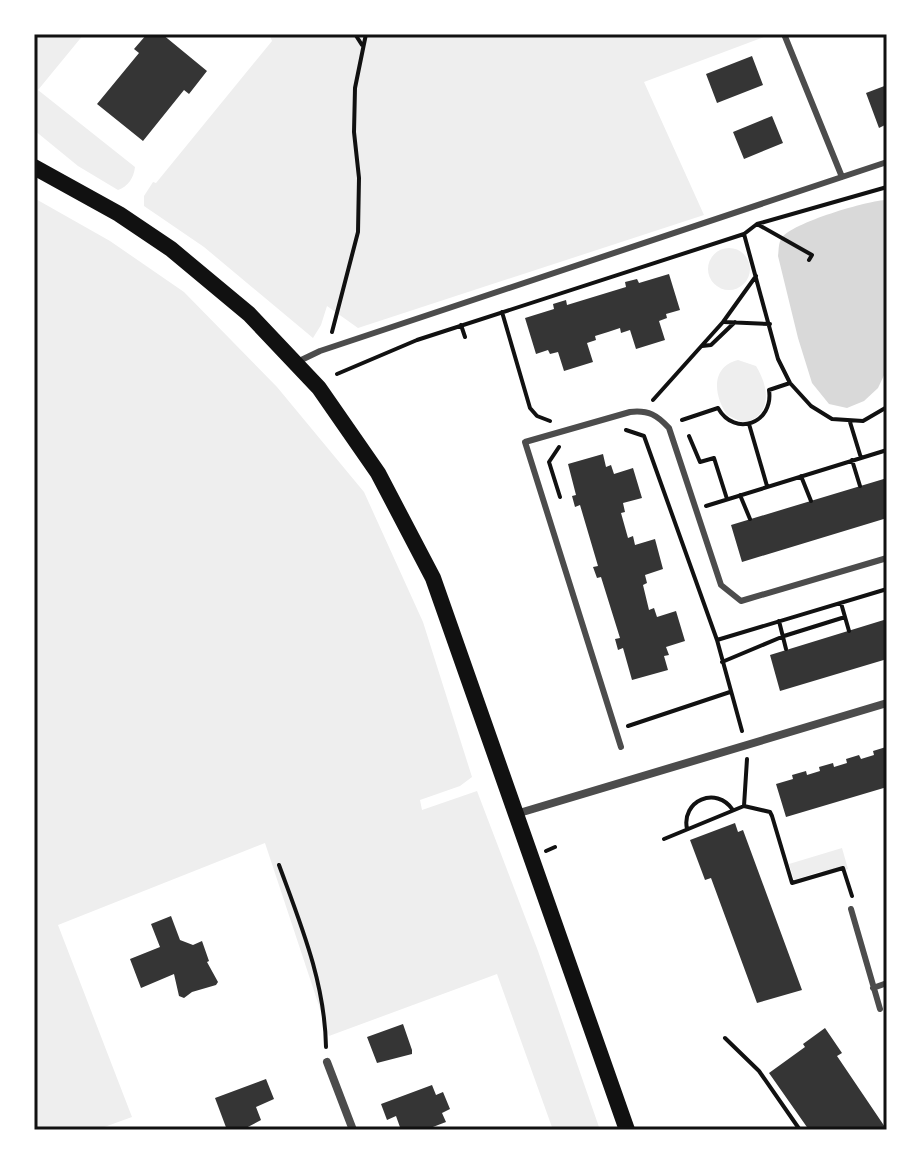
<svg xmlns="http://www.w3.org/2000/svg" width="921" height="1164" font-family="Karla,sans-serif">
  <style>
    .green { fill: #eee }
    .water { fill: #d9d9d9 }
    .building { fill: #353535 }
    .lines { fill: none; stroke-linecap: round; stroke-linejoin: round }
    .path { stroke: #111; stroke-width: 4 }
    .service { stroke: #4c4c4c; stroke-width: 6 }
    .minor { stroke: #4c4c4c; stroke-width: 8 }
    .secondary { stroke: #111; stroke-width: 16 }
    .neatline { fill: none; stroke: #111; stroke-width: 3 }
  </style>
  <rect width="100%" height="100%" fill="#fff"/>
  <!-- green -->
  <path class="green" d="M 34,34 L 84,34 L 38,90 L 135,167 C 134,177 128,187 118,190 L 78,166 L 34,130 Z
    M 269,34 L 769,34 L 769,35 L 644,82 L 704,215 L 358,328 L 327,306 L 321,325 L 313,338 L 204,247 L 144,206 L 144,196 L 153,182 L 156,183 L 272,41 Z
    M 34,198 L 110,241 L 184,292 L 277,387 L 364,492 L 423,622 L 472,777 L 460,786 L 420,800 L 422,810 L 477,791 L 538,951 L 600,1130 L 553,1130 L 497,974 L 329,1036 L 265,843 L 58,925 L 132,1117 L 96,1130 L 37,1130 L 34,1126 Z
    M708 269a21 21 0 1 1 42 0a21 21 0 1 1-42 0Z
    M 738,360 L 756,366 C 769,387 773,415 744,423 L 727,415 C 714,396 710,367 738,360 Z
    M 842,848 L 848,869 L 824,876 L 822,871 L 794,880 L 789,864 Z"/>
  <!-- water -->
  <path class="water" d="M 887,200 L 886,371 L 878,388 L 864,401 L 847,408 L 829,404 L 812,383 L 798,338 L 778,256 C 779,250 778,243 782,238 C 791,223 869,200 887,200 Z"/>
  <!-- building -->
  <path class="building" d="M 147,34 L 162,34 L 207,71 L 189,94 L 184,90 L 143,141 L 97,104 L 139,53 L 134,49 Z
    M 752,56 L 763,85 L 717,103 L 706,74 Z
    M 887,85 L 887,124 L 879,128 L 866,93 Z
    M 772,116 L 783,143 L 744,159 L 733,132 Z
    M 669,274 L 680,310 L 666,314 L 667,318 L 659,321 L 665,340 L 636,349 L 630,330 L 621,333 L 620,328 L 608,332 L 595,336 L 596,340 L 587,343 L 593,362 L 564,371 L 558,352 L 550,354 L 548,350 L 536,354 L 525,318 L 554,309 L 553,304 L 566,300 L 567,305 L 626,287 L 625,282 L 637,279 L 639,283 Z
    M 603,454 L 606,467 L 611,465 L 614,474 L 633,468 L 642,498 L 623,503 L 625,512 L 621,513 L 628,538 L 633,536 L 635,545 L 655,539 L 663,569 L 645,575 L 647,583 L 643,585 L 649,610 L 654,608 L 657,617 L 676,611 L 685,641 L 666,647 L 669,655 L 664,656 L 668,670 L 632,680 L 623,648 L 618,650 L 615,639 L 620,638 L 601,577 L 597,578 L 593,567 L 598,566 L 580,505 L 575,507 L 572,496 L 576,495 L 568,464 Z
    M 887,478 L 887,518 L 742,562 L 731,525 Z
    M 887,619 L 887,659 L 780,691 L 770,655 Z
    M 886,747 L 887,787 L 786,817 L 776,784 L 793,779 L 792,775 L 806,771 L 807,775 L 820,771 L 819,767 L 833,763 L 834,767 L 847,763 L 846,759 L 859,755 L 861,759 L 874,755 L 873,751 Z
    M 735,823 L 738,832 L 743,830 L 802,990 L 757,1003 L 711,878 L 705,880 L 690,840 Z
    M 171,916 L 180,940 L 193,945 L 202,941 L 209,961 L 207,962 L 218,982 L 216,985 L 192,992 L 184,998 L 179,996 L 174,974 L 141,988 L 130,959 L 160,947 L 151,924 Z
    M 403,1024 L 412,1050 L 412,1054 L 377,1063 L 367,1037 Z
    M 825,1028 L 842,1053 L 837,1056 L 887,1130 L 809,1130 L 769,1073 L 805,1047 L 803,1044 Z
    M 266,1079 L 274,1099 L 256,1107 L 261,1120 L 244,1129 L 227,1130 L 215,1098 Z
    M 432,1085 L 436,1095 L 443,1092 L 450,1109 L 442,1113 L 446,1122 L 425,1130 L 401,1130 L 396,1116 L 387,1120 L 381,1104 Z"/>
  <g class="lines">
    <!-- path -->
    <path class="path" d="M 355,34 L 362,45
      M 887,187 L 757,224 L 744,234 L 778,359 L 790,383 L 811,406 L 832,419 L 863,421 L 887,407
      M 757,224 L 812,255 L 809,260
      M 502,312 L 530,408 L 537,416 L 550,421
      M 724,322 L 770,324
      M 461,325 L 465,337
      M 332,332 L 358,232 L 359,178 L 354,132 L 355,88 L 366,34
      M 702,346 L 711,345 L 735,322
      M 337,374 L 417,340 L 744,234
      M 653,400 L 723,322 L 756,276
      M 682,420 L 718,408 C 735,438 774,423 769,390 L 790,383
      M 850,422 L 861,458
      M 749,424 L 767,486
      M 626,430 L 644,436 L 717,640 L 742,731
      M 689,436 L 700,462 L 714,458 L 727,499
      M 559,447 L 549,462 L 560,497
      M 852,460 L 860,486
      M 801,476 L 811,501
      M 740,495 L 750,519
      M 706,506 L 887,450
      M 841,603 L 849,631
      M 779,621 L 786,649
      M 717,640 L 887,589
      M 722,662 L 784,636 L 845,617
      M 628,726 L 730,692
      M 744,806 L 770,812 L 772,816 L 792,883 L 843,868 L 852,896
      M 687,829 C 681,801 716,785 733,810
      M 664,839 L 744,806 L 747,759
      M 546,851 L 555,847
      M 279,865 C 301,925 325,983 326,1047
      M 725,1038 L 759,1071 L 800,1130"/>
    <!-- service -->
    <path class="service" d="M 784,34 L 842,177
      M 297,362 L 320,351 L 887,162
      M 621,747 L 525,442 L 630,412 C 649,410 657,415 669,428 L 721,585 L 741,601 L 887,558
      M 851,909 L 880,1009
      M 873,988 L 887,983"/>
    <!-- minor -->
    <path class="minor" d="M 516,814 L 887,703
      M 327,1062 L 353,1130"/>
    <!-- secondary -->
    <path class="secondary" d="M 34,167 L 119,214 L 171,249 L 249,314 L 319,388 L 378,473 L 433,578 L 627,1130"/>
  </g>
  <!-- border -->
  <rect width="921" height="1164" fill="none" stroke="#ffffff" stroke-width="72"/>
  <rect x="36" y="36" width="849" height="1092" class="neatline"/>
</svg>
